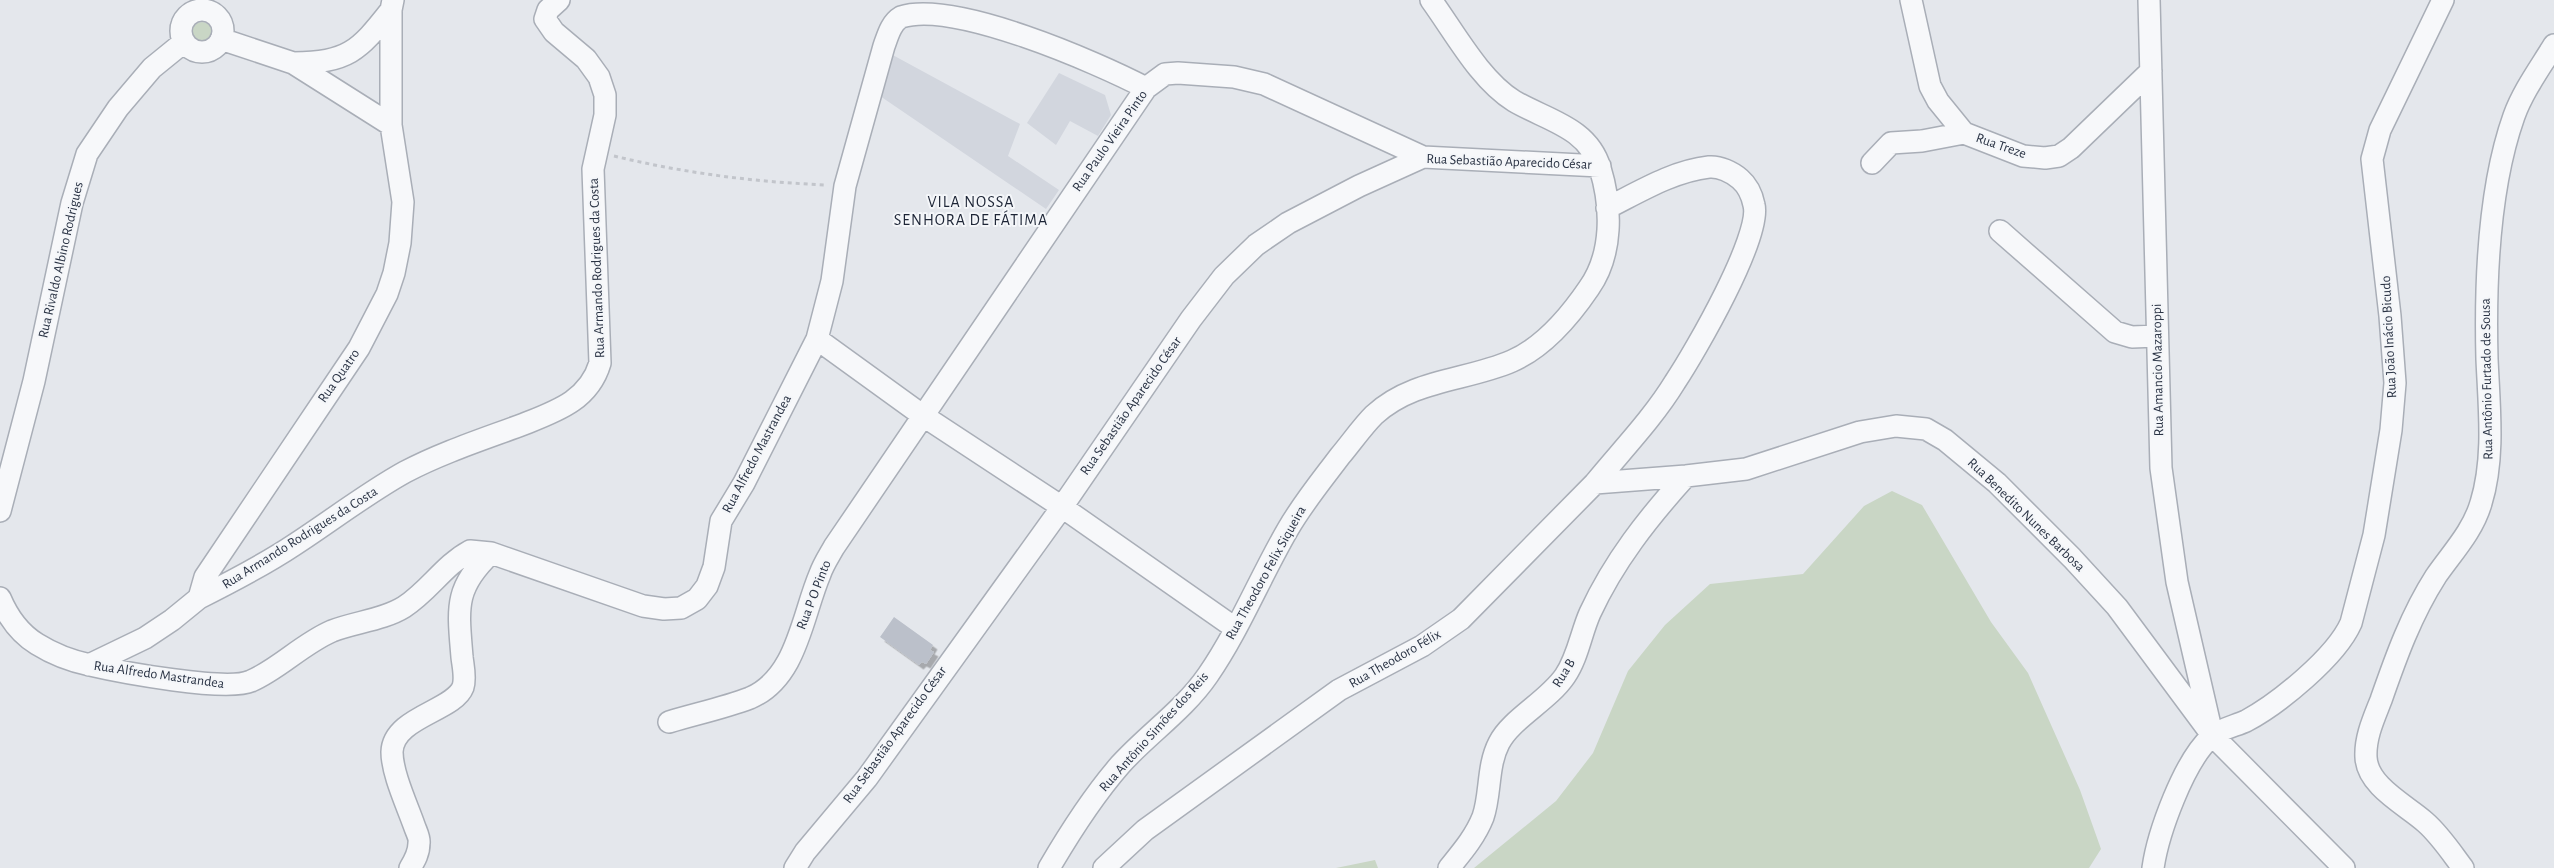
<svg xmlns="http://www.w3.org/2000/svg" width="2554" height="868" font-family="'Alegreya Sans',sans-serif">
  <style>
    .built { fill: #d2d6de }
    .green { fill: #c9d6c5 }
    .building { fill: #bbc0ca; filter: url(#shadow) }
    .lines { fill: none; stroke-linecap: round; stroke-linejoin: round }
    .street-casing { stroke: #a9aeb7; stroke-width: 24 }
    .path { stroke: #c2c5cb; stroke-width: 3; stroke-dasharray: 4 4; stroke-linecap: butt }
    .street { stroke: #f7f8fa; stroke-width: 21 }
    .labels { text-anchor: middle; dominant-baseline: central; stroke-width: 4; stroke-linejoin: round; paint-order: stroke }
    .street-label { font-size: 14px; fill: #2b3445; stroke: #f4f6f9 }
    .quarter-label { font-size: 16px; letter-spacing: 1px; fill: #1d2536; stroke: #f4f6f9 }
  </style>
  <defs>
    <filter id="shadow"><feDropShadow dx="4.5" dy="4.5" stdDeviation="0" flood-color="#0004"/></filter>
  </defs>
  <rect width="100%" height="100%" fill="#e4e7ec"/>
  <!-- built -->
  <path class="built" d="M 889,53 L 1020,124 L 1008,156 L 1059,190 L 1046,209 L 880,96 Z
    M 1059,73 L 1105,95 L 1111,115 L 1098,136 L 1070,121 L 1056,145 L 1027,123 Z"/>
  <!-- green -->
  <path class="green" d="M192 32a10 10 0 1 1 20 0a10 10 0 1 1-20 0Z
    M 1892,491 L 1922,505 L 1991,622 L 2028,673 L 2080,790 L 2101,849 L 2089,868 L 1474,868 L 1556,801 L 1593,753 L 1628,671 L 1665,625 L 1710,584 L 1803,574 L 1864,506 Z
    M 1375,860 L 1378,868 L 1336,868 Z"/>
  <!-- building -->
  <path class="building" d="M 894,617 L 933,645 L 930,650 L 934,652 L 926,664 L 922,662 L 919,665 L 880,637 Z"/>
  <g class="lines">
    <defs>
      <path id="street" d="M 1911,0 L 1930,86 L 1938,101 L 1964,133 L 2023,156 L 2045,158 L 2059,156 L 2071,148 L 2151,71
        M 2149,0 L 2161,468 L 2177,582 L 2210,725
        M181 31a21 21 0 1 1 42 0a21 21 0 1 1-42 0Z
        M 221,39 L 293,63 L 391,125
        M 293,63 C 348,62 358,52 391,10
        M 1872,163 L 1891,143 L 1922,141 L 1964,133
        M 2000,231 L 2115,332 L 2132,337 L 2157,336
        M 817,339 L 922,415 L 1062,507 L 1235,628
        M 1595,483 C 1622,450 1653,418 1675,382 C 1695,352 1762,236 1754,205 C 1752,195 1747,185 1740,179 C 1732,172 1719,166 1709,167 C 1673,171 1639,192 1607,208
        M 0,511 L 34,381 L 72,203 L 87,154 L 118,108 L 152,68 L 184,42
        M 0,598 C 8,617 19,633 37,644 C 53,654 71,661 90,665 C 120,672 227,692 251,681 C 279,669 302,644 332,631 C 355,622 383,620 404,607 C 429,591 444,565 470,551 L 491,553 L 643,606 L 664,609 L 681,608 L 697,599 L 707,586 L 714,567 L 721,521 L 744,483 L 817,339 L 832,281 L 845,186 L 884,46 C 888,35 891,23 901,17 C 954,0 1096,62 1146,88
        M 199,598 C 231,582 264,565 294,545 C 331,521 367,493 405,472 C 443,452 484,439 524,424 C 557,411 589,400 600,363 L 593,169 L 605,115 L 605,95 L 599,77 L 586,59 L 554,32 L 545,19 L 548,10 L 559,0
        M 89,665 L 145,638 L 172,620 L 199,598 L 205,577 L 359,348 L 387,294 L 394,273 L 400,243 L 403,202 L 391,125 L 391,10 L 393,0
        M 669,722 C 695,714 724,708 750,698 C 797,678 802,616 820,574 C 823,565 829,556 834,547 L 1146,88 L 1165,74 L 1178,73 L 1234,77 L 1264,84 L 1423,157
        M 410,868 C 415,860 419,853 419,843 C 420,838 416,831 414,825 C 407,805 392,773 392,752 C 393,717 454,711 463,687 C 466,678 463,666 462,657 C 458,608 454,588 491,553
        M 795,868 L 805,852 L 867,778 L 1062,507 L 1191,319 L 1224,276 L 1256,245 L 1288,223 L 1359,186 L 1423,157 L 1600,166
        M 1049,868 C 1070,832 1093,796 1120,765 C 1148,734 1184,710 1208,675 C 1239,630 1260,577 1288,529 C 1303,503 1322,480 1340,456 C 1351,443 1362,427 1374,415 C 1413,379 1466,381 1512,361 C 1544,347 1570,316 1589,288 C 1613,254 1612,207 1600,168 C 1588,127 1546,120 1514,101 C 1480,80 1455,33 1431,0
        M 1104,868 L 1145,830 L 1339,690 L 1422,646 L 1461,619 L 1595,483 L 1686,476 L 1746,469 L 1860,432 L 1896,426 L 1926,429 L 1945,440 L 1997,483 L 2072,558 L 2117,607 L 2212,735 L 2344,868
        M 1449,868 C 1462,852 1475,837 1483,817 C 1491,794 1487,766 1499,743 C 1511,719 1548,701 1565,676 C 1578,657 1581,633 1590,613 C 1614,561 1648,518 1686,476
        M 2153,868 C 2158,833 2184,761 2211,737 C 2220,729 2235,726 2246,721 C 2278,704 2336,657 2351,623 L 2374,535 L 2391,430 L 2395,383 L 2390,316 L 2372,159 L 2380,130 L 2443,0
        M 2463,868 C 2451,852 2440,835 2425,822 C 2406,805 2367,786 2366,757 C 2365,737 2374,718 2381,700 C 2396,657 2411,615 2436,576 C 2452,553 2473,531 2481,503 C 2495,458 2489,406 2487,359 C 2485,282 2488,189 2514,116 C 2523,91 2540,68 2554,45"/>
    </defs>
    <!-- street casing -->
    <use href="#street" class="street-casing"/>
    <!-- path -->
    <path class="path" d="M 614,156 C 684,173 754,182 826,185"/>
    <!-- street -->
    <use href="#street" class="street"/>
  </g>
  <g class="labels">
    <!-- street labels -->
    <g class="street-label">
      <text transform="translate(1110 141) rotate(-55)">Rua Paulo Vieira Pinto</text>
      <text transform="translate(2001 146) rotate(19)">Rua Treze</text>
      <text transform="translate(1509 162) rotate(2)">Rua Sebastião Aparecido César</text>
      <text transform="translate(61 260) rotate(-77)">Rua Rivaldo Albino Rodrigues</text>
      <text transform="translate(597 268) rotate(-92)">Rua Armando Rodrigues da Costa</text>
      <text transform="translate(2389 337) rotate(-93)">Rua João Inácio Bicudo</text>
      <text transform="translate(2158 370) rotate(-91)">Rua Amancio Mazaroppi</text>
      <text transform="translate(339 376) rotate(-55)">Rua Quatro</text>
      <text transform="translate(2487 379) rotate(-91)">Rua Antônio Furtado de Sousa</text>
      <text transform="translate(1131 406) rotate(-55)">Rua Sebastião Aparecido César</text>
      <text transform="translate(757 454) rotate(-62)">Rua Alfredo Mastrandea</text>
      <text transform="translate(2026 515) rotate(44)">Rua Benedito Nunes Barbosa</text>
      <text transform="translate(300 538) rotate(-32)">Rua Armando Rodrigues da Costa</text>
      <text transform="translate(1266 573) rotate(-61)">Rua Theodoro Felix Siqueira</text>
      <text transform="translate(814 595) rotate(-69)">Rua P O Pinto</text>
      <text transform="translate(1395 659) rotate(-30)">Rua Theodoro Félix</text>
      <text transform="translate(1564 673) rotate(-58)">Rua B</text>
      <text transform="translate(159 675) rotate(8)">Rua Alfredo Mastrandea</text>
      <text transform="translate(1154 732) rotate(-48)">Rua Antônio Simões dos Reis</text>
      <text transform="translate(895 735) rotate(-54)">Rua Sebastião Aparecido César</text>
    </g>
    <!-- quarter labels -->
    <g class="quarter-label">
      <text x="971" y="202">VILA NOSSA<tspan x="971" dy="18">SENHORA DE FÁTIMA</tspan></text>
    </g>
  </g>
</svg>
